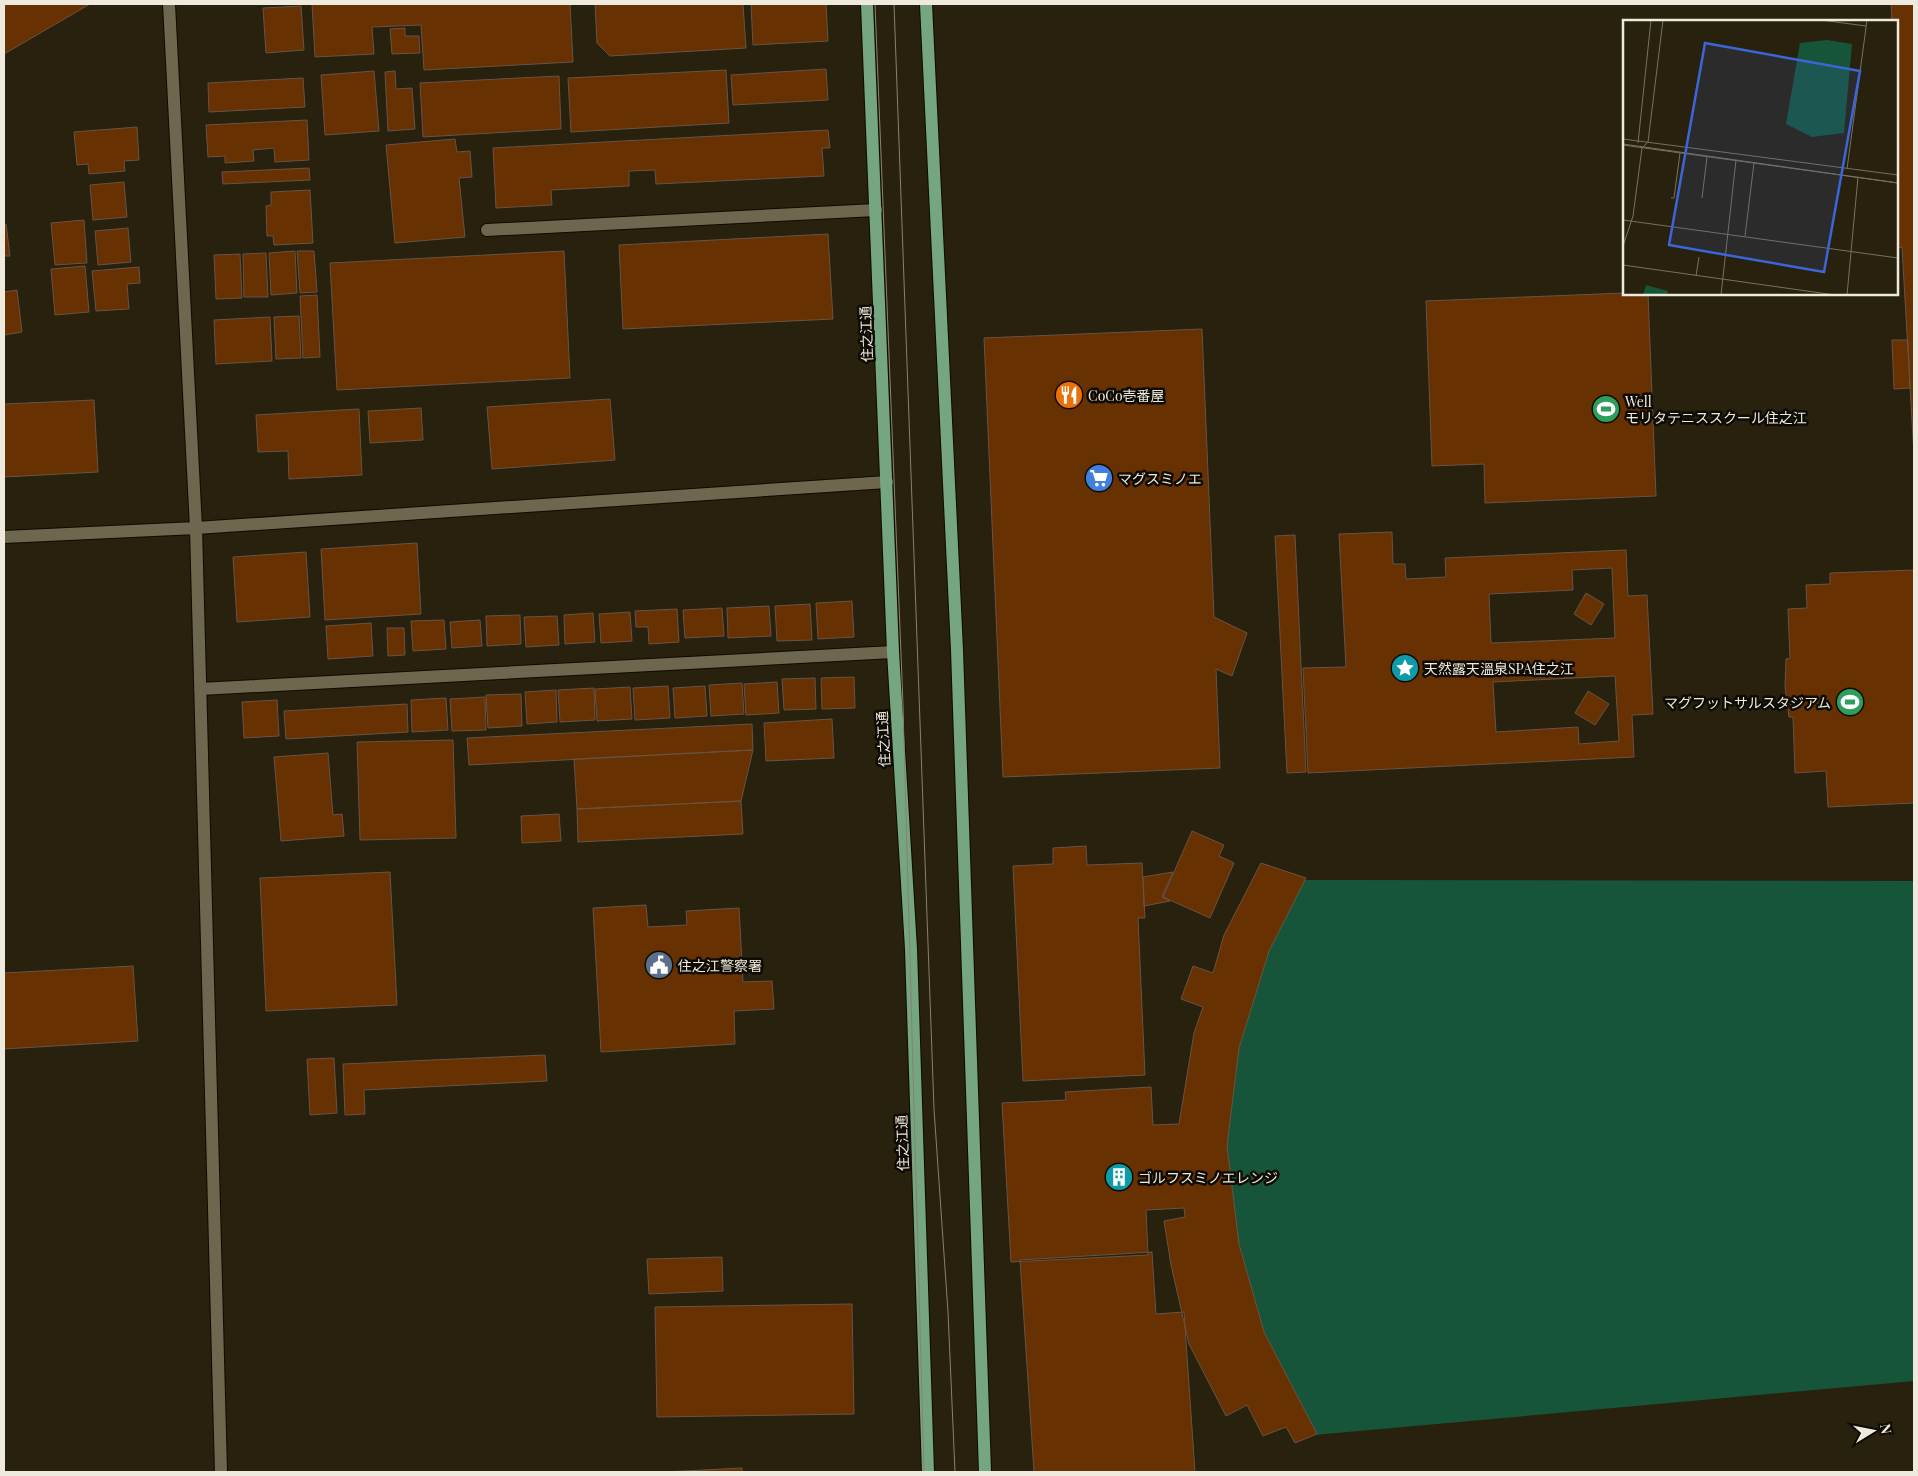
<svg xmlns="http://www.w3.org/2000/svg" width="1918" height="1476" font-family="'Playfair Display','Noto Sans JP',serif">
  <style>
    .green { fill: #17553b }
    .building { fill: #673102; stroke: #685346; fill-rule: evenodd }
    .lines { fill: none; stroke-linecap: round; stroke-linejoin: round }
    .lane-casing { stroke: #100a00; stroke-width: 14 }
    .street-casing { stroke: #100a00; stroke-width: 14 }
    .primary-casing { stroke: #100a00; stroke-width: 14 }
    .lane { stroke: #6e6750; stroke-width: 12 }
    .street { stroke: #6e6750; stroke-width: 12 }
    .primary { stroke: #76a582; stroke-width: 12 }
    .tram { stroke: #878271; stroke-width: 1 }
    .labels { text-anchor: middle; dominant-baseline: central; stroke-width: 5; stroke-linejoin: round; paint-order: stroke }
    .street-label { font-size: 14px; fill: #eeeadd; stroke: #0e0b04 }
    .poi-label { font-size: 14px; fill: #eeeadd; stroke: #0e0b04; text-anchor: start }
    .inset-road { fill: none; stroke: #777160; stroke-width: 1 }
    .view { fill: #3c65d9; fill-opacity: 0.15; stroke: #3c65d9; stroke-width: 2.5 }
    .inset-edge { fill: none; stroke: #eeeadd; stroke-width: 2.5 }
  </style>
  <rect width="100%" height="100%" fill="#28210d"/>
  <!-- green -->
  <path class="green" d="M 1302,880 L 1914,881 L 1914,1381 L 1314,1435 L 1262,1331 L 1236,1243 L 1223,1145 L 1236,1049 L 1254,981 Z"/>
  <!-- building -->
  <path class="building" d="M 4,4 L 90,4 L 4,54 Z
    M 312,4 L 570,4 L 573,62 L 424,70 L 421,25 L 372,27 L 374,54 L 315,57 Z
    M 595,4 L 743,4 L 746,48 L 610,56 L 597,43 Z
    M 751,4 L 826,4 L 828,41 L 753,45 Z
    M 1891,4 L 1914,4 L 1914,455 L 1902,247 L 1897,248 L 1897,154 L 1899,154 L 1897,108 L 1897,21 L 1892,21 Z
    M 301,6 L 304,50 L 266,53 L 263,8 Z
    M 405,28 L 405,36 L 419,36 L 420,53 L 392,54 L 390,29 Z
    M 826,69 L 828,100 L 733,105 L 731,75 Z
    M 726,70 L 729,123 L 571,132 L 568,78 Z
    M 374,71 L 379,131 L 325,135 L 321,75 Z
    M 395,71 L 396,89 L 412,88 L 415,129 L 388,131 L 385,72 Z
    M 559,76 L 561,129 L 423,137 L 420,83 Z
    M 303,78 L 305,107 L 209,112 L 208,83 Z
    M 307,120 L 309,160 L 275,162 L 274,148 L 253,150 L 254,161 L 225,163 L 225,156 L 208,157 L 206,125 Z
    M 137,127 L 139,160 L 124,161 L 125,171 L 89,174 L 88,164 L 77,165 L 74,132 Z
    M 828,130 L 830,148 L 822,148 L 824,176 L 656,184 L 655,170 L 629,171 L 629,186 L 551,190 L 552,205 L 496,208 L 493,148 Z
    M 455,139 L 457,152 L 470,151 L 472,177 L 459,178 L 465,237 L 395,243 L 386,145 Z
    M 309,168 L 310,180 L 223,184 L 222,172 Z
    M 124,182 L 127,217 L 93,220 L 90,185 Z
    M 310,190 L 313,243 L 274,245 L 273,236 L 267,236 L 266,206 L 271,205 L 271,192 Z
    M 84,220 L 87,263 L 55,265 L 51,223 Z
    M 6,224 L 10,256 L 4,256 L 4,225 Z
    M 128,228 L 131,262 L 98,265 L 95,231 Z
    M 828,234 L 833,319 L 623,329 L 619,245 Z
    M 295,251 L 297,293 L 271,295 L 269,253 Z
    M 297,251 L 314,251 L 317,292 L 300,293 Z
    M 564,251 L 570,378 L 337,390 L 330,263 Z
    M 266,253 L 268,297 L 244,297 L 243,254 Z
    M 240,254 L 242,298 L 216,299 L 214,255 Z
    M 85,266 L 89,312 L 55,315 L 51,269 Z
    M 139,267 L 140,283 L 127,284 L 129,309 L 96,311 L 92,271 Z
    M 17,290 L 22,332 L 4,335 L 4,292 Z
    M 1624,293 L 1648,294 L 1656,496 L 1485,503 L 1484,464 L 1432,466 L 1426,301 Z
    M 317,295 L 320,357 L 303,358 L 300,296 Z
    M 299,316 L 301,358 L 276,359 L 274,317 Z
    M 270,317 L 272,361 L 216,364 L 214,320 Z
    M 1202,329 L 1214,617 L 1247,633 L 1232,676 L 1216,669 L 1220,768 L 1003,777 L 984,338 Z
    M 1892,340 L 1908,340 L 1910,388 L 1894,389 Z
    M 610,399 L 615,460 L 492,469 L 487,407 Z
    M 94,400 L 98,472 L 4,477 L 4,404 Z
    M 421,408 L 423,440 L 370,443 L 368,411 Z
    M 359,409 L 362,475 L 289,479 L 288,451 L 258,452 L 256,415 Z
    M 1392,532 L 1393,564 L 1405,564 L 1406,579 L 1446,577 L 1445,558 L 1626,550 L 1628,596 L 1647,595 L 1653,714 L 1632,715 L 1634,757 L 1308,773 L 1303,668 L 1346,667 L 1339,534 ZM 1612,568 L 1615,638 L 1491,643 L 1489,594 L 1573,590 L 1572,570 ZM 1615,676 L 1619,741 L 1579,744 L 1578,727 L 1496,732 L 1493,682 Z
    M 1295,535 L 1306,772 L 1287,773 L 1275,536 Z
    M 417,543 L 421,614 L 325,620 L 321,549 Z
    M 306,552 L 310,617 L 237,622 L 233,557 Z
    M 1914,570 L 1914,803 L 1828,807 L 1826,771 L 1795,773 L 1793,717 L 1789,717 L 1785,687 L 1786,659 L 1790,658 L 1788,609 L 1807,608 L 1806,585 L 1830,584 L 1830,573 Z
    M 1586,593 L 1604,604 L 1591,625 L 1574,614 Z
    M 852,601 L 854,637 L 818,639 L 816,603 Z
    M 810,604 L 812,640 L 777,641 L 775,606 Z
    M 769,606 L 771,636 L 728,638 L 727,608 Z
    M 722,608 L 724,636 L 685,638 L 683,610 Z
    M 677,609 L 679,642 L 649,644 L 648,627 L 636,627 L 635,611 Z
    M 630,612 L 632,641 L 601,643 L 599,614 Z
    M 593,613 L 595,642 L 565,644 L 564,615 Z
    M 520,615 L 521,644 L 487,646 L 486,616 Z
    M 557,616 L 559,645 L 526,647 L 524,617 Z
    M 444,620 L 446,649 L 413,651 L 411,621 Z
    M 480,620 L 482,646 L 452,648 L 450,622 Z
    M 371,623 L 373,656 L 328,659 L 326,626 Z
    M 387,628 L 404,628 L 405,655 L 388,656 Z
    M 854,677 L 855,708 L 822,709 L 821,678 Z
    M 815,678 L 816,709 L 784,710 L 782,679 Z
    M 777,682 L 779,713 L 746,715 L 744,684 Z
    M 742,683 L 744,714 L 711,716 L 709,685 Z
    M 668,686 L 670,718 L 635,720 L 633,688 Z
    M 705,686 L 707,716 L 675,718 L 673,688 Z
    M 630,687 L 632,719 L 597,721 L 595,689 Z
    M 594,688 L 595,720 L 560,722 L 558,690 Z
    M 556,690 L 557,722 L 527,724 L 525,692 Z
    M 1588,691 L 1609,704 L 1595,725 L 1575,713 Z
    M 521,694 L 522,726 L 488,728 L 486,695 Z
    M 485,697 L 486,730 L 452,731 L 450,699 Z
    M 446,698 L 448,730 L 412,732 L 411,700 Z
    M 277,700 L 279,736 L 244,738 L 242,702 Z
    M 407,704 L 408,732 L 286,739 L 284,711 Z
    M 832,719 L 834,758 L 766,761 L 764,723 Z
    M 752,724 L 753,750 L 469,765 L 467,738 Z
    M 453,740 L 456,838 L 360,840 L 357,742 Z
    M 753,750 L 741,801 L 577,809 L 574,759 Z
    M 328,753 L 333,815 L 342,814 L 344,836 L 281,841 L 274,757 Z
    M 741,801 L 743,834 L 578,842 L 577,809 Z
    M 559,814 L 561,841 L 522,843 L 521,816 Z
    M 1192,831 L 1224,845 L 1219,856 L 1234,863 L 1210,918 L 1163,897 Z
    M 1086,846 L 1087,865 L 1142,863 L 1145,918 L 1138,918 L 1145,1075 L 1023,1081 L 1013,866 L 1053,864 L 1053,848 Z
    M 1261,863 L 1306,878 L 1269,951 L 1239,1048 L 1227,1146 L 1239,1244 L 1264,1332 L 1317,1434 L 1295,1443 L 1286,1427 L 1263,1436 L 1247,1405 L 1226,1416 L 1189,1344 L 1171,1265 L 1164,1221 L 1185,1217 L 1184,1208 L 1146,1210 L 1148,1255 L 1011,1262 L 1002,1103 L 1066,1100 L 1065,1092 L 1151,1087 L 1153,1125 L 1179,1124 L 1194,1033 L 1203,1007 L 1181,999 L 1193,966 L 1213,973 L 1224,935 Z
    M 390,872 L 397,1005 L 266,1011 L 260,878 Z
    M 1173,872 L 1162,897 L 1170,901 L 1144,906 L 1143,877 Z
    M 646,905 L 648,927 L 687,925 L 686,911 L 739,908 L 743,982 L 772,981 L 774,1009 L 734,1011 L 735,1044 L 601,1052 L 593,908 Z
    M 133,966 L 138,1041 L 4,1049 L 4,973 Z
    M 545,1055 L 547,1081 L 364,1090 L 365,1114 L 345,1115 L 343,1064 Z
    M 334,1058 L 337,1113 L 310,1115 L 307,1059 Z
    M 1152,1252 L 1156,1314 L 1184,1312 L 1195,1472 L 1034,1472 L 1020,1260 Z
    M 722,1257 L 723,1291 L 649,1294 L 647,1259 Z
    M 852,1304 L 854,1414 L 657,1417 L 655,1307 Z
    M 742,1468 L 742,1472 L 664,1472 Z"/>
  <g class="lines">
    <defs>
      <path id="lane" d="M 487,230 L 876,210"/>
      <path id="street" d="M 169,4 L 196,528 L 221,1472
        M 4,537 L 196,528 L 887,482
        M 200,689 L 893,652"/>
      <path id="primary" d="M 867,4 L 893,652 L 911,949 L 928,1472
        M 926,4 L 957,650 L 985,1472"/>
    </defs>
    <!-- lane casing -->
    <use href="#lane" class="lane-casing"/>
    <!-- street casing -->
    <use href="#street" class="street-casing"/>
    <!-- primary casing -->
    <use href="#primary" class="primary-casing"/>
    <!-- lane -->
    <use href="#lane" class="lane"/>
    <!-- street -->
    <use href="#street" class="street"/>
    <!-- primary -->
    <use href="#primary" class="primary"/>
    <!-- tram -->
    <path class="tram" d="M 875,4 L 903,704 L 924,1472
      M 894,4 L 934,1109 L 948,1312 L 955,1472"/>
  </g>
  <!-- icons -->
  <defs>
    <symbol id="restaurant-disc" viewBox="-11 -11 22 22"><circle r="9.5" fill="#e8710a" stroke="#0e0b04"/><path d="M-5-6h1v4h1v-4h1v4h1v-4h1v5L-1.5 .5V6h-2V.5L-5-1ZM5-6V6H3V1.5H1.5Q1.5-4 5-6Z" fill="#fff"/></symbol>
    <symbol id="stadium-disc" viewBox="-11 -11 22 22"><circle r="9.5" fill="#2e9e5b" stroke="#0e0b04"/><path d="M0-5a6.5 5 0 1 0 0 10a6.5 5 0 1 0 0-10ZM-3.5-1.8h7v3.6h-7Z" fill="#fff"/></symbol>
    <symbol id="supermarket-disc" viewBox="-11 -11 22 22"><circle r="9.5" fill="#3f7fe0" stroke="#0e0b04"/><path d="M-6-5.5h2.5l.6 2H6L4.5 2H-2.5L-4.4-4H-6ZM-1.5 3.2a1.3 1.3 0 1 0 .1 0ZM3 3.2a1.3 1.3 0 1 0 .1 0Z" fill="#fff"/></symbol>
    <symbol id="sight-disc" viewBox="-11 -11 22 22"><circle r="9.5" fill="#0f9aa8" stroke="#0e0b04"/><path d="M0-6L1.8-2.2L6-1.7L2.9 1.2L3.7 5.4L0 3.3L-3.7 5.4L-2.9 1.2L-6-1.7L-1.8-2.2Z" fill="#fff"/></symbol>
    <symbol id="civic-disc" viewBox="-11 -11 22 22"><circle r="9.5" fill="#5c6f8a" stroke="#0e0b04"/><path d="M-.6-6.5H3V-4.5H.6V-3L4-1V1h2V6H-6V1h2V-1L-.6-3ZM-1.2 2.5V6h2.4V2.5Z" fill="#fff"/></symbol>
    <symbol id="building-disc" viewBox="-11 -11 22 22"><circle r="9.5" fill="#0f9aa8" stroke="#0e0b04"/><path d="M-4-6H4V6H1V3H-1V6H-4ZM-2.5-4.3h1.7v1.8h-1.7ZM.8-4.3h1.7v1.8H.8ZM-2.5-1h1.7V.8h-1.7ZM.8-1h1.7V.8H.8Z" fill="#fff"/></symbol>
  </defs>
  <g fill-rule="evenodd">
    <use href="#restaurant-disc" x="1053" y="379" width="32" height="32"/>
    <use href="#stadium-disc" x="1590" y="393" width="32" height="32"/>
    <use href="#supermarket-disc" x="1083" y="462" width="32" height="32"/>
    <use href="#sight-disc" x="1389" y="652" width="32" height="32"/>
    <use href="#stadium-disc" x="1834" y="686" width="32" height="32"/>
    <use href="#civic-disc" x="643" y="949" width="32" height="32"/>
    <use href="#building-disc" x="1103" y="1161" width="32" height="32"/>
  </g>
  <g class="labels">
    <!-- street labels -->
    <g class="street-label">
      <text transform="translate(866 334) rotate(-92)">住之江通</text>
      <text transform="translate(883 739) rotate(-93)">住之江通</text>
      <text transform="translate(902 1143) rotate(-92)">住之江通</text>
    </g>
    <!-- poi labels -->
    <g class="poi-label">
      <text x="1088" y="395">CoCo壱番屋</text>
      <text x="1625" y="401">Well<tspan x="1625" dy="16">モリタテニススクール住之江</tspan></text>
      <text x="1118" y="478">マグスミノエ</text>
      <text x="1424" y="668">天然露天溫泉SPA住之江</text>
      <text x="1831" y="702" text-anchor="end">マグフットサルスタジアム</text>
      <text x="678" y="965">住之江警察署</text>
      <text x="1138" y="1177">ゴルフスミノエレンジ</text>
    </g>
  </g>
  <!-- overview -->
  <g transform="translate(1623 20)">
    <rect width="275" height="275" fill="#28210d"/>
    <path d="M 204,20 L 229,24 L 221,113 L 189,117 L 163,104 L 177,23 ZM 23,265 L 45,271 L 44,275 L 20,275 Z" fill="#17553b"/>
    <path class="inset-road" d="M 198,0 L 243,6M 0,119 L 275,155M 15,123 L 28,0M 0,124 L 275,163M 0,125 L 275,163M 224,149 L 244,0M 48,178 L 51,178 L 57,133M 79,178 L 84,137M 0,200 L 275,238M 122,216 L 131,143M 0,226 L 10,196 L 19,128 L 25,122 L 40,0M 0,245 L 212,275M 73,256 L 76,237M 98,275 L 113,140M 224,275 L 235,157"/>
    <path class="view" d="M 82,23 L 237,51 L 201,252 L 46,225 Z"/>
    <rect width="275" height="275" class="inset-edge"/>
  </g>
  <!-- border -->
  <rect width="1918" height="1476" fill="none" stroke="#eeeadd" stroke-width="10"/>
  <!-- north arrow -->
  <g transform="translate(1873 1431) rotate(80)" stroke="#0e0b04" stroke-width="4" paint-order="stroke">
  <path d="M0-4L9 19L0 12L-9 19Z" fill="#eeeadd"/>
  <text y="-8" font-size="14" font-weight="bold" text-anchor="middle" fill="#eeeadd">N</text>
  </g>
</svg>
